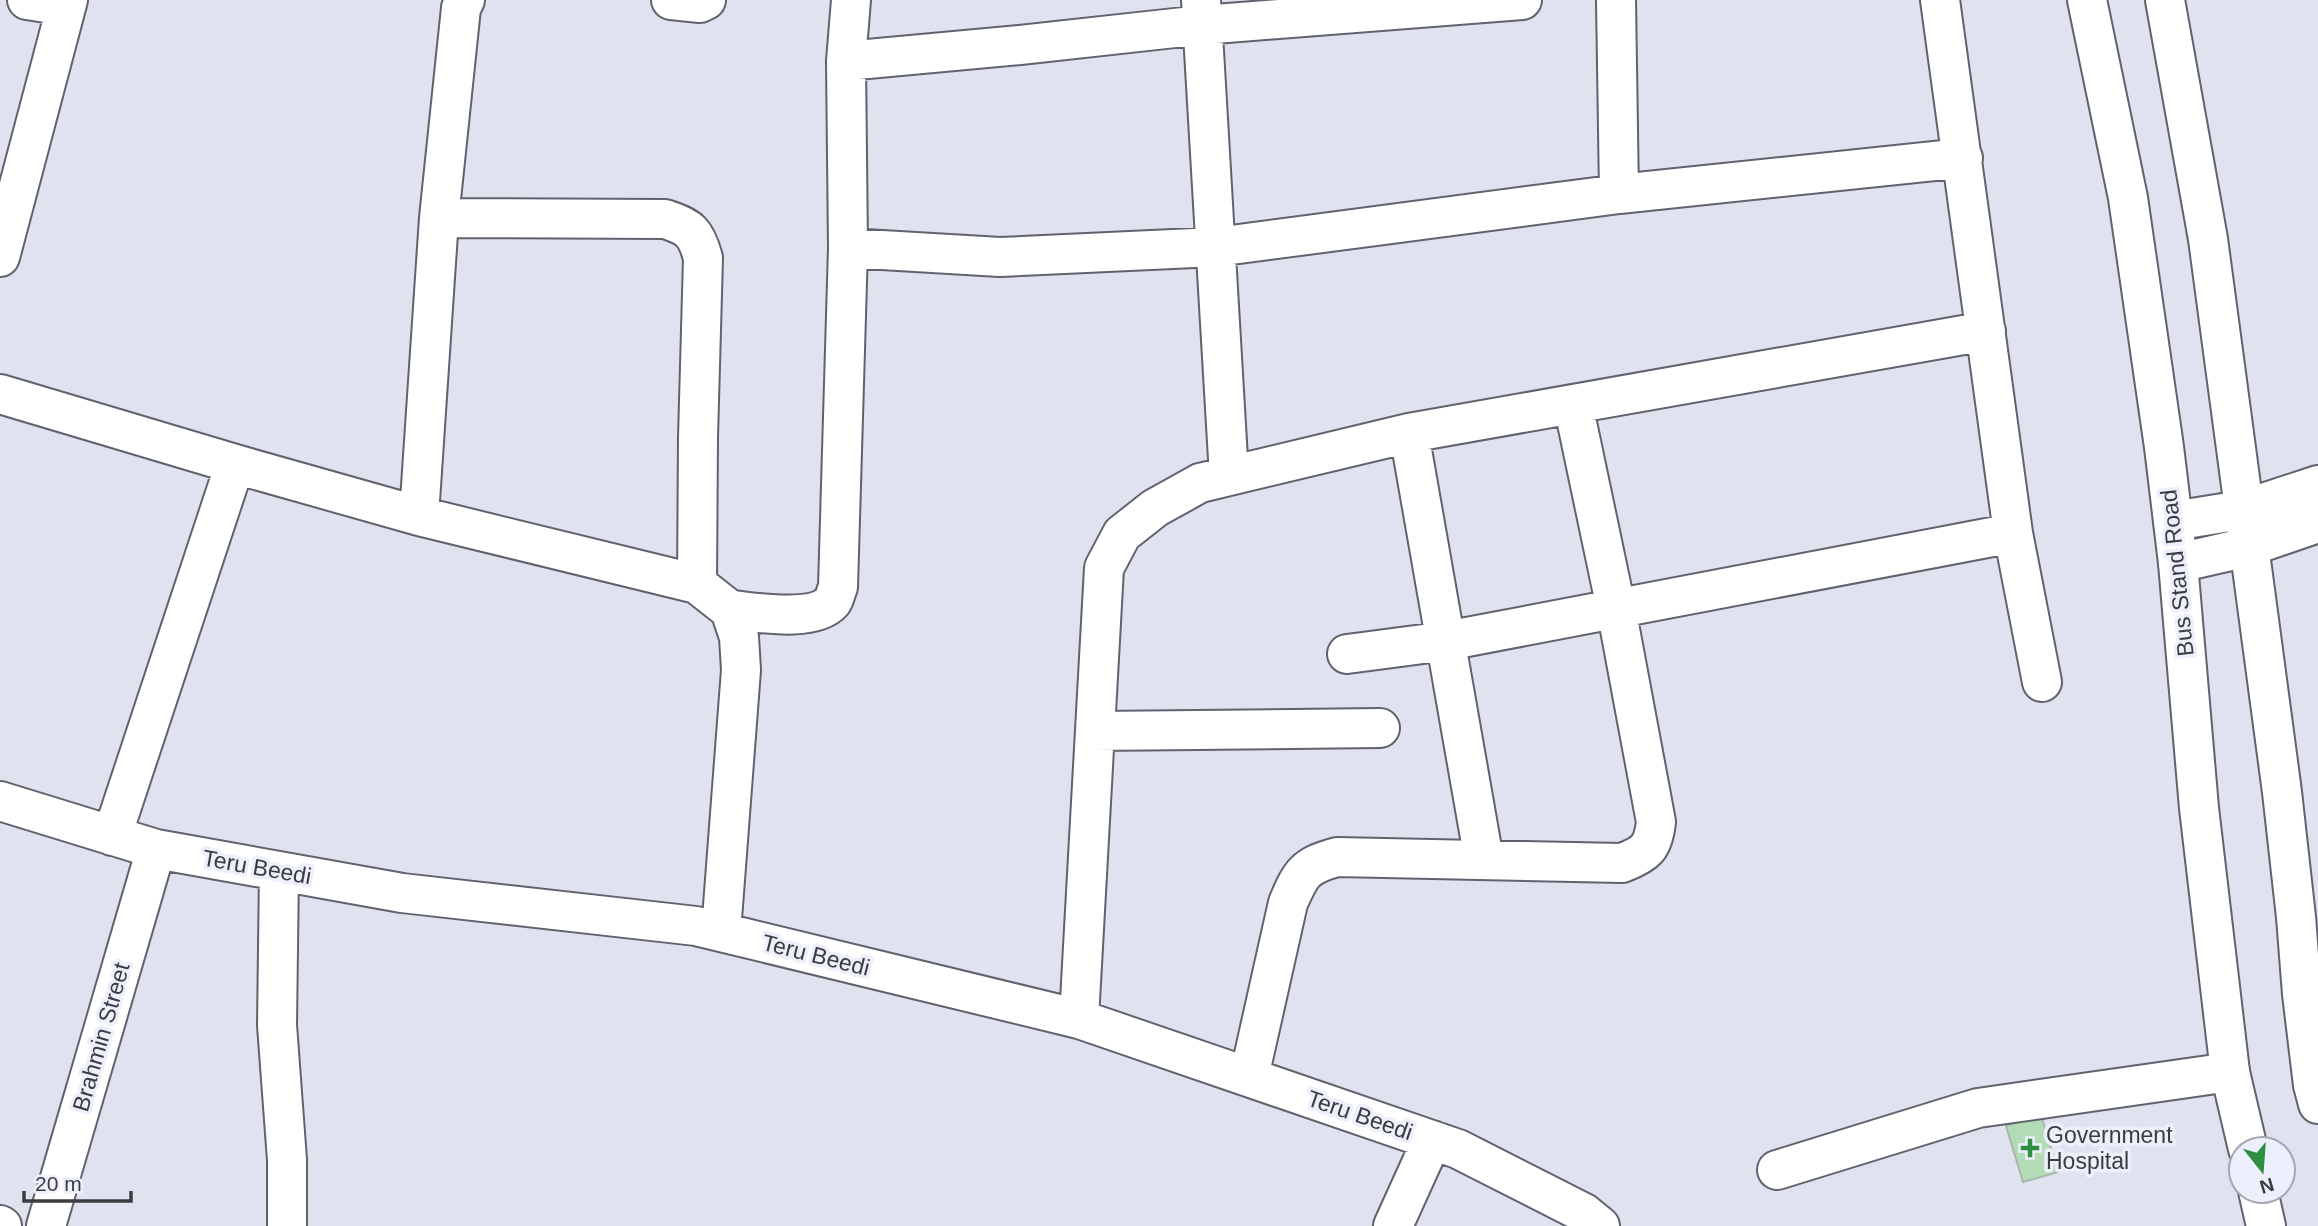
<svg xmlns="http://www.w3.org/2000/svg" width="2318" height="1226" font-family="Helvetica,sans-serif">
  <style>
    .building { fill: #b2dbb6; stroke: #abb6ac; stroke-width: 2 }
    .lines { fill: none; stroke-linecap: round; stroke-linejoin: round }
    .minor-casing { stroke: #60626e; stroke-width: 42 }
    .highway-casing { stroke: #60626e; stroke-width: 42 }
    .minor { stroke: #fff; stroke-width: 38 }
    .highway { stroke: #fff; stroke-width: 38 }
    .poi-dot { fill: #2e8f43; stroke: #edeffd; stroke-width: 2.5 }
    .labels { text-anchor: middle; dominant-baseline: central; stroke-width: 7; stroke-linejoin: round; paint-order: stroke }
    .street-label { font-size: 23px; fill: #3b3c41; stroke: #edeffd }
    .poi-label { font-size: 23px; fill: #3b3c41; stroke: #edeffd; text-anchor: start }
  </style>
  <rect width="100%" height="100%" fill="#e0e2f0"/>
  <!-- building -->
  <path class="building" d="M 2041,1115 L 2058,1172 L 2023,1182 L 2006,1126 Z"/>
  <g class="lines">
    <defs>
      <path id="minor" d="M 27,0 L 65,6
        M 671,0 L 700,3 L 706,0
        M 1201,0 L 1229,476
        M 1616,0 L 1619,194
        M 1940,0 L 2013,533 L 2042,682
        M 846,61 L 1020,45 L 1202,25 L 1522,0
        M 439,218 L 665,219 C 690,227 696,232 703,258 L 698,437 L 697,584
        M 848,248 L 1000,257 L 1216,247 L 1619,194 L 1963,158
        M 0,257 L 68,0
        M 0,394 L 235,464 L 419,516 L 697,584 L 730,610 L 739,637 L 741,670 L 721,932
        M 1409,433 L 1484,860
        M 419,516 L 439,218 L 461,8 L 465,0
        M 2173,521 L 2242,510 L 2318,485
        M 2178,563 L 2248,547 L 2318,523
        M 730,610 C 756,612 813,623 832,602 C 835,598 836,591 838,587 L 848,248 L 846,61 L 851,0
        M 1347,654 L 1446,641 L 2013,533
        M 1095,731 L 1380,728
        M 0,801 L 156,849 L 402,893 L 696,926 L 1079,1019 L 1458,1149 L 1584,1213 L 1600,1226
        M 112,836 L 235,464
        M 279,871 L 277,1025 L 287,1160 L 287,1226
        M 1079,1019 L 1104,568 L 1122,534 L 1155,508 L 1200,483 L 1409,433 L 1986,331
        M 1249,1077 L 1288,903 C 1301,873 1304,866 1337,857 L 1622,863 C 1646,854 1653,848 1656,822 L 1616,608 L 1573,404
        M 1777,1170 L 1978,1108 L 2230,1072
        M 0,1225 L 2,1226
        M 46,1226 L 156,849
        M 1393,1226 L 1432,1140"/>
      <path id="highway" d="M 2087,0 L 2128,198 L 2164,447 L 2178,563 L 2199,808 L 2230,1072 L 2248,1149
        M 2165,0 L 2208,239 L 2282,792 L 2296,917 L 2302,994 L 2313,1085 L 2318,1104
        M 2258,1191 L 2266,1226"/>
    </defs>
    <!-- minor casing -->
    <use href="#minor" class="minor-casing"/>
    <!-- highway casing -->
    <use href="#highway" class="highway-casing"/>
    <!-- minor -->
    <use href="#minor" class="minor"/>
    <!-- highway -->
    <use href="#highway" class="highway"/>
  </g>
  <!-- markers -->
  <path class="poi-dot" d="M2026.5 1137.5h7v7h7v7h-7v7h-7v-7h-7v-7h7z"/>
  <g class="labels">
    <!-- street labels -->
    <g class="street-label">
      <text transform="translate(2177 573) rotate(-96)">Bus Stand Road</text>
      <text transform="translate(257 867) rotate(10)">Teru Beedi</text>
      <text transform="translate(816 955) rotate(14)">Teru Beedi</text>
      <text transform="translate(101 1037) rotate(-74)">Brahmin Street</text>
      <text transform="translate(1360 1115) rotate(19)">Teru Beedi</text>
    </g>
    <!-- poi labels -->
    <g class="poi-label">
      <text x="2046" y="1135">Government<tspan x="2046" dy="26">Hospital</tspan></text>
    </g>
  </g>
  <!-- north arrow -->
  <g transform="translate(2262 1170) rotate(163)"><circle r="33" fill="#edeffd" stroke="#a6a7b2" stroke-width="2"/>
  <path d="M0-5L12 26L0 18L-12 26Z" fill="#2e8f43"/>
  <text y="-10" font-size="19" font-weight="bold" text-anchor="middle" fill="#3b3c41">N</text>
  </g>
  <!-- scale -->
  <path d="M24 1191v10h107v-10" fill="none" stroke="#3b3c41" stroke-width="3.5"/>
  <text x="35" y="1191" font-size="21" fill="#3b3c41" stroke="#edeffd" stroke-width="5" paint-order="stroke">20 m</text>
</svg>
